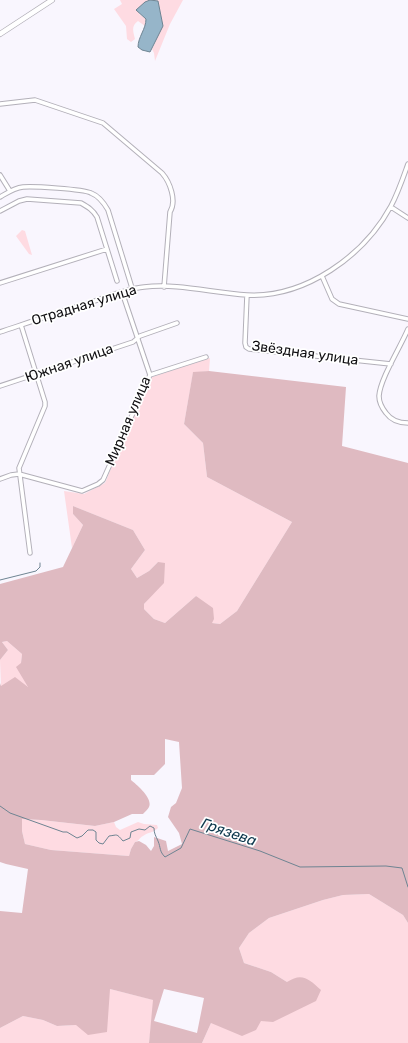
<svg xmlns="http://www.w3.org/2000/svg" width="408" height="1043" font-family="Rubik,sans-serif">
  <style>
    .green { fill: #fedbe2 }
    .forest { fill: #dfbac1; fill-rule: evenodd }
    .water { fill: #96b5c9; stroke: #6e8492 }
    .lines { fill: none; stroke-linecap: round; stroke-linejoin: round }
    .stream { stroke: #6e8492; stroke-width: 1 }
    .minor-casing { stroke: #b3b0b9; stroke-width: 5.5 }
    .tertiary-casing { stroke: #b3b0b9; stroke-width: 6 }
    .minor { stroke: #fff; stroke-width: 3.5 }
    .tertiary { stroke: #fff; stroke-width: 4.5 }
    .labels { text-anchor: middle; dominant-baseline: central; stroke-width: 3.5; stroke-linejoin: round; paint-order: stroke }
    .street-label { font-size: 14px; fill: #111013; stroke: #fff }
    .water-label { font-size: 15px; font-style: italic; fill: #0d384d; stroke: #fff }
  </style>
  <rect width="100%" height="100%" fill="#f9f6fe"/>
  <!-- green -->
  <path class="green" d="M 120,0 L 150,0 L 145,2 L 139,14 L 146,19 L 145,26 L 138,21 C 131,26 133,31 135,39 L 131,42 L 127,39 L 126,26 L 114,9 L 122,4 Z
    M 155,0 L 183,0 L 170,24 L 155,61 L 154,53 L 152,49 L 156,41 L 158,1 Z
    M 22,230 L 25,231 L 32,255 L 29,254 L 16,236 Z
    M 210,358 L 209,371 L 193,373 L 184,424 L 203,443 L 207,477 L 292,522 L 237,611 L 220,624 L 212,623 L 196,596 L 165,623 L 154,619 L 144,609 L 144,604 L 150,597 L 158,562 L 149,571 L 137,578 L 131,569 L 145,550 L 133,530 L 73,506 L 73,514 L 83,525 L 72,548 L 64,491 L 84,494 L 105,483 L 148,380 L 152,377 Z
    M 7,641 L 22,654 L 21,663 L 29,688 L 1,687 L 0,660 L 8,650 L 2,642 Z
    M 22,819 L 41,820 L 95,826 L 114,822 L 116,827 L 120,830 L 138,822 L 144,824 L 157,825 L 158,828 C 153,833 148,832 143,836 C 139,838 139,841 135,842 L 131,849 L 129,856 L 51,850 L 25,844 L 22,831 Z
    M 369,894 L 403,915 L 408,923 L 408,1043 L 202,1043 L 211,1023 L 261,1021 L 287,982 L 271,972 L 244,963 L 239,948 L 249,933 L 269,918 L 323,900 L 343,895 Z
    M 110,989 L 154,1000 L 149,1043 L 0,1043 L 0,1028 L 23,1016 L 43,1020 L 57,1026 L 76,1025 Z"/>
  <!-- forest -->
  <path class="forest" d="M 209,371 L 346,387 L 342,446 L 408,463 L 408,923 L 403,915 L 369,894 L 343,895 L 323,900 L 269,918 L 249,933 L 239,948 L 244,963 L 271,972 L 287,982 C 302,972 309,979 321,990 L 316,1001 L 273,1022 L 261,1021 L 256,1030 L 242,1036 L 211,1023 L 202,1043 L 149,1043 L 153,1000 L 110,989 L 107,1032 L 88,1035 L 76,1025 L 57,1026 L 43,1020 L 23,1016 L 0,1028 L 0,911 L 22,913 L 28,869 L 6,864 L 0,862 L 0,683 L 1,686 L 15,677 L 28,687 L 16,667 L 21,663 L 22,654 L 7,641 L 2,642 L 8,650 L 0,660 L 0,584 L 63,567 L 83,525 L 73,514 L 73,506 L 133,530 L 145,550 L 131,569 L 137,578 L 149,571 L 158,562 L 165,563 L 164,583 L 144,604 L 144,609 L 154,619 L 165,623 L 196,596 L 213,608 L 214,619 L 212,623 L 220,624 L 237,611 L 292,522 L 207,477 L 203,443 L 184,424 L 193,372 ZM 165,739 L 179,742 L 182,788 L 176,803 L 171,807 L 168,817 L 179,833 L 182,844 L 168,851 L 166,841 L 154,837 L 154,846 L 151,851 L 146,845 L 139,841 L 135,842 L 131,849 L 129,856 L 51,850 L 25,844 L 22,831 L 22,819 L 41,820 L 95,826 L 114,822 L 132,814 L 143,814 C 145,812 148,809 149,807 C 153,798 137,785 131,780 L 131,775 L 154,775 L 165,764 ZM 164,989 L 204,998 L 197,1033 L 154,1021 Z"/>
  <!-- water -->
  <path class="water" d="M 150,0 L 158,1 L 163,26 L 150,52 L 142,50 L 138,47 C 138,37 146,29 146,19 L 136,10 L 145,2 Z"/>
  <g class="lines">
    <!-- stream -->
    <path class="stream" d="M 0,580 L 36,571 L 40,567 L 40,563
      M 0,806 L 10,813 L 63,832 L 67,832 L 77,838 L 82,836 L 88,830 L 93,830 L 96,832 L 96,840 L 99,843 L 103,844 L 109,836 C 118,835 116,833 123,841 L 130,838 L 131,832 L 139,829 L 145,830 L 150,826 L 154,828 C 154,834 156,836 158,841 C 161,848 159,851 165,857 L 181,848 L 190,829 L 260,851 L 300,867 L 386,866 L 402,868 L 408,887"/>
    <defs>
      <path id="minor" d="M 0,104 L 35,100 L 103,123 L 162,173 C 170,182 177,201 170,212 L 164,287
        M 0,175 L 10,191
        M 0,197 C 7,193 14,188 23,187 C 32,186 83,189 91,193 C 99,196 104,203 108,210 L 132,288
        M 391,207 L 408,218
        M 0,211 L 19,201 L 27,199 L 81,203 C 88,207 93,210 97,217 L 117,281
        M 322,276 L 332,299 L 339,304 L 408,319
        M 0,283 L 107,249
        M 247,295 L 245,343 L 246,347 L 249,349 L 391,364
        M 21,325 L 45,402 L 45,406 L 19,468 L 30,553
        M 408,329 C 401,346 380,379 379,396 C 379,402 382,408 386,413 C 391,420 399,423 408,423
        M 0,332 C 30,322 59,312 89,303 C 107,297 125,289 144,287 C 178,283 213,293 247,295 C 305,298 364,256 391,206 C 398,193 403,178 408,164
        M 150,375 L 206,357
        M 0,386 L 133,342 L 140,336 L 177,323
        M 0,479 L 11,475 L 19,474 L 82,491 L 98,484 L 103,480 L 150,375 L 122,292"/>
      <path id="tertiary" d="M 0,34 L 52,0"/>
    </defs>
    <!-- minor casing -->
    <use href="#minor" class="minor-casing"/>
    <!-- tertiary casing -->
    <use href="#tertiary" class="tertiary-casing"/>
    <!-- minor -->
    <use href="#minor" class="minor"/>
    <!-- tertiary -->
    <use href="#tertiary" class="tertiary"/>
  </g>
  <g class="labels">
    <!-- street labels -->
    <g class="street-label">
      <text transform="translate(84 305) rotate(-17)">Отрадная улица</text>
      <text transform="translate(305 353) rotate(8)">Звёздная улица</text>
      <text transform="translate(69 363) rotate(-19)">Южная улица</text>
      <text transform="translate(128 421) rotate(-67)">Мирная улица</text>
    </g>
    <!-- water labels -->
    <g class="water-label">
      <text transform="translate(229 832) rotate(19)">Грязева</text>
    </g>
  </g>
</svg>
